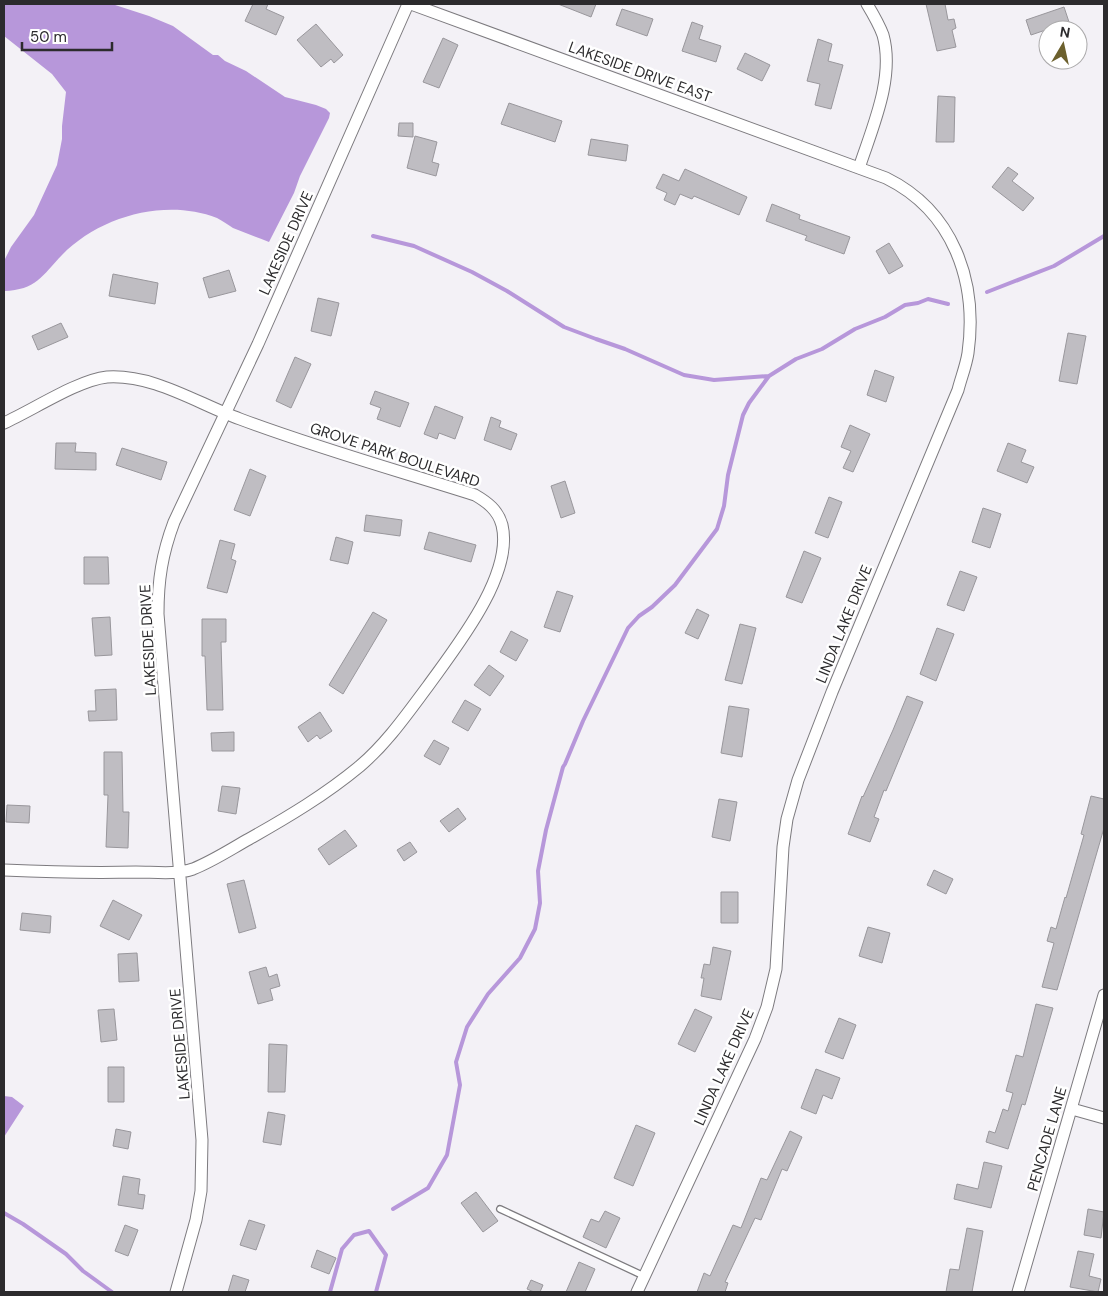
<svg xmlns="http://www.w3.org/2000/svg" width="1108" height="1296" font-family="'DM Sans',sans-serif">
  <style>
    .water { fill: #b797da }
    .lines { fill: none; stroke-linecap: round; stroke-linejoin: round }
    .stream { stroke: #b797da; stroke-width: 4 }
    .building { fill: #bfbdc2; stroke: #99979c }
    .lane-casing { stroke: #7d7b7f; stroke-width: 8 }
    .street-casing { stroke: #7d7b7f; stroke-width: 13 }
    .lane { stroke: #fff; stroke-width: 5.5 }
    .street { stroke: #fff; stroke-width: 11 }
    .labels { text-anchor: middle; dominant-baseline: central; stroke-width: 5; stroke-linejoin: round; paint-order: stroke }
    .street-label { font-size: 15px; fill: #2c2b2d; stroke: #fff }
  </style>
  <rect width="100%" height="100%" fill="#f3f1f6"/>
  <!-- water -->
  <path class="water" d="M 4,4 L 112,4 L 149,16 L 173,26 L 213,55 L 218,55 L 225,61 L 246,71 L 285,97 L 316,105 L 326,109 L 330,113 L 329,118 L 300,176 L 294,193 L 269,242 C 257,237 245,233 233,228 C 228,225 223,221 217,218 C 166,198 100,216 62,255 C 42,276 36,290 4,291 L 5,259 L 11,247 L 34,215 L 57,165 L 62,139 L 62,126 L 66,92 L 52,74 L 4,36 Z
    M 4,1096 L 12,1097 L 24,1106 L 4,1137 Z"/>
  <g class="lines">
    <!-- stream -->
    <path class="stream" d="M 373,236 L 414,246 L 472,272 L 507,291 L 564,327 L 596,339 L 625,349 L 684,375 L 714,380 L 769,376
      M 987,292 L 1054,266 L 1104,236
      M 393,1209 L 428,1188 L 447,1155 L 460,1085 L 456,1062 L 467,1027 L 488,994 L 520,958 L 535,929 L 540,903 L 538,871 L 546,830 L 563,767 L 565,764 L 583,721 L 628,628 L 639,616 L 652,607 L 675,585 L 717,529 L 724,506 L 728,475 L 743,415 L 749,403 L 769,376 L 796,359 L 822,349 L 855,329 L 885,317 L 905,305 L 918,303 L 928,299 L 948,304
      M 4,1213 L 23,1224 L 66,1254 L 83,1271 L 112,1292
      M 369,1231 L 386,1255 L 376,1292
      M 330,1292 L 342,1249 L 354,1235 L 369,1231"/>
  </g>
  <!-- building -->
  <path class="building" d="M 253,4 L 268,4 L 266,9 L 284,17 L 276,35 L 245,21 Z
    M 558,4 L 596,4 L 591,17 Z
    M 926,4 L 945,4 L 948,20 L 954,19 L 956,28 L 952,30 L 956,47 L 937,51 Z
    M 1064,7 L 1069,22 L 1031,35 L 1026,20 Z
    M 622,9 L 653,19 L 647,36 L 616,25 Z
    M 692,22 L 703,26 L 699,39 L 721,46 L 716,62 L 682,51 Z
    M 316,24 L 343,55 L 334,63 L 331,59 L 321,67 L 297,40 Z
    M 443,38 L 458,45 L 439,88 L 423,82 Z
    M 818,39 L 832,44 L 828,61 L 843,65 L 831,109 L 815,105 L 820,84 L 807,81 Z
    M 745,53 L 770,65 L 762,81 L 737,69 Z
    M 938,96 L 955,97 L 954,142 L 936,142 Z
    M 509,103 L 562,121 L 555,142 L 501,124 Z
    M 399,123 L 413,123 L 413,137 L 398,136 Z
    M 415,136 L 437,142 L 432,162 L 439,164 L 436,176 L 407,168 Z
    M 591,139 L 628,145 L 626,161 L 588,155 Z
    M 1008,167 L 1018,174 L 1012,181 L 1034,198 L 1023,211 L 992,187 Z
    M 685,169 L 747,197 L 739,215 L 694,196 L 692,199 L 680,194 L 675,205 L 664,200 L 667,193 L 656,188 L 663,174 L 679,181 Z
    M 772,204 L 800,215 L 799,219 L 850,237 L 844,254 L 805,240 L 807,236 L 766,221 Z
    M 889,243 L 903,266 L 889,274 L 876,251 Z
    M 229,270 L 236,291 L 209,298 L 203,278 Z
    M 113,274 L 158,283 L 155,304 L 109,296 Z
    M 318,298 L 339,303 L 331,336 L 311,331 Z
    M 61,323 L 68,337 L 38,350 L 32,336 Z
    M 1068,333 L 1086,336 L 1077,384 L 1059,381 Z
    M 295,357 L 311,364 L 291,408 L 276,401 Z
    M 875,370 L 894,377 L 886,402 L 867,395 Z
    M 375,391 L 409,403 L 400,427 L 377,419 L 381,408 L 370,404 Z
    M 435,406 L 463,417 L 455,439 L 439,433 L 437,439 L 424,434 Z
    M 491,417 L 501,421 L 499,427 L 517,434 L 511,450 L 484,440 Z
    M 850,425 L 870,434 L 853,472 L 843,468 L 851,451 L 841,447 Z
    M 56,443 L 76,443 L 75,452 L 96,453 L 96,470 L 55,469 Z
    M 1008,443 L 1026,450 L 1021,462 L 1034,467 L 1027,483 L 997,471 Z
    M 122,448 L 167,462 L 161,480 L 116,465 Z
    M 250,469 L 266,476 L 250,516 L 234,510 Z
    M 565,481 L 575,513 L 561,518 L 551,486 Z
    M 829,497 L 842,502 L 828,538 L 815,533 Z
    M 983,508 L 1001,514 L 990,548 L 972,542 Z
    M 366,515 L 402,520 L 400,536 L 364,531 Z
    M 429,532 L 476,545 L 471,562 L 424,549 Z
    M 336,537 L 353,542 L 348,564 L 330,560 Z
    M 220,540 L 235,544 L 231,559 L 236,561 L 227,593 L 207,588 Z
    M 804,551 L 821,558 L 802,603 L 786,597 Z
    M 84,557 L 108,557 L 109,584 L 84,584 Z
    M 960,571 L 977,577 L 964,611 L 947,605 Z
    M 557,591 L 573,596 L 560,632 L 544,627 Z
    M 697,609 L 709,615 L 698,639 L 685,633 Z
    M 373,612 L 387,620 L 343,694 L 329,685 Z
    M 110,617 L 112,655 L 95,656 L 92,618 Z
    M 202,619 L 226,619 L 226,642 L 221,642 L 223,710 L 207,710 L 205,656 L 202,656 Z
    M 740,624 L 756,628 L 742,684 L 725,680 Z
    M 937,628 L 954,634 L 936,681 L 920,674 Z
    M 511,631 L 528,640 L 516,661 L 500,652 Z
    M 489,665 L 504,676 L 490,696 L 474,685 Z
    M 116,689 L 117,720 L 89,721 L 88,711 L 96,711 L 95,690 Z
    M 907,696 L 923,702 L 886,791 L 884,790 L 874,817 L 879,819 L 870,842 L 848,834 L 862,796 L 863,797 L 893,730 Z
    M 465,700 L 481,709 L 468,731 L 452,722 Z
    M 729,706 L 749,709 L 742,757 L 721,753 Z
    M 320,712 L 332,731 L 320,739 L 317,735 L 308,742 L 298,727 Z
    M 234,732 L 234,751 L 212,751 L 211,733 Z
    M 434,740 L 449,748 L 440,765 L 424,756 Z
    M 104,752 L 122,752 L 123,812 L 129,812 L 128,848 L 106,847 L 108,795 L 104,795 Z
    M 222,786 L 240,788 L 236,814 L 218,811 Z
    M 1091,796 L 1104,799 L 1104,828 L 1057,990 L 1042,987 L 1054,943 L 1047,941 L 1051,927 L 1056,929 L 1065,897 L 1066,898 L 1084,835 L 1081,834 Z
    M 719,799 L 737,802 L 730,841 L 712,837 Z
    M 7,805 L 30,806 L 29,823 L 6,822 Z
    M 458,808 L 466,819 L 449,832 L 440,821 Z
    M 345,830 L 357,846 L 329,865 L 318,849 Z
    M 410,842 L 417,852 L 404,861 L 397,850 Z
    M 934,870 L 953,879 L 946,894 L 927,885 Z
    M 244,880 L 256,928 L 239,933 L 227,884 Z
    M 721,892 L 738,892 L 738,923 L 721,923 Z
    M 113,900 L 142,915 L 129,940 L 100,926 Z
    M 22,913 L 51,916 L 50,933 L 20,930 Z
    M 868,927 L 890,933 L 882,963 L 859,956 Z
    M 713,947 L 731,951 L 721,1000 L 701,996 L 704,978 L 701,978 L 704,964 L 710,965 Z
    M 137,953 L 139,981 L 119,982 L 118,954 Z
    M 266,967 L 269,977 L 277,974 L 280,986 L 270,989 L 273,1000 L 258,1004 L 249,972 Z
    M 1036,1004 L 1053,1008 L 1025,1105 L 1022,1104 L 1008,1149 L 986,1142 L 989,1131 L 995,1133 L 1003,1109 L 1008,1111 L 1013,1093 L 1006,1091 L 1016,1055 L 1023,1057 Z
    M 114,1009 L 117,1040 L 101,1042 L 98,1010 Z
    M 695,1009 L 712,1017 L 695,1052 L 678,1044 Z
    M 839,1018 L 856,1025 L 843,1059 L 825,1052 Z
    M 269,1044 L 287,1045 L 285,1092 L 268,1092 Z
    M 108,1067 L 124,1067 L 124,1102 L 108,1102 Z
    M 816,1069 L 840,1078 L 832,1099 L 823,1095 L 816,1114 L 801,1108 Z
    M 268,1112 L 285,1115 L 281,1145 L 263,1142 Z
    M 636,1125 L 655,1133 L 633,1186 L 614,1178 Z
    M 116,1129 L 131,1132 L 128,1149 L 113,1146 Z
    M 790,1131 L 802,1137 L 787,1171 L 782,1169 L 761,1220 L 755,1218 L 725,1282 L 728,1283 L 725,1292 L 697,1292 L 704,1273 L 710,1276 L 733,1225 L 741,1228 L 761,1178 L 767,1180 Z
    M 984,1162 L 1002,1166 L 991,1208 L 954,1199 L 957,1184 L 978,1189 Z
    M 123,1176 L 140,1179 L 138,1194 L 145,1195 L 143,1209 L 118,1205 Z
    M 476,1192 L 498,1221 L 483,1232 L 461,1203 Z
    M 1088,1209 L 1104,1212 L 1101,1238 L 1084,1235 Z
    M 605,1211 L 620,1218 L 606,1248 L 583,1237 L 591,1219 L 599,1222 Z
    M 249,1220 L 265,1225 L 256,1250 L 240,1245 Z
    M 125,1225 L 138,1230 L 128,1256 L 115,1251 Z
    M 967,1228 L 983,1231 L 972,1292 L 946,1292 L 950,1269 L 959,1270 Z
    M 317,1250 L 336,1258 L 329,1274 L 311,1267 Z
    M 1078,1251 L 1094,1254 L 1089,1276 L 1101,1279 L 1098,1292 L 1070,1287 Z
    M 579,1262 L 595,1269 L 585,1292 L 566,1292 Z
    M 233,1275 L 249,1280 L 245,1292 L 228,1292 Z
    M 531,1280 L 543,1285 L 540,1292 L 534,1292 L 527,1289 Z"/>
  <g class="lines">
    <defs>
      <path id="lane" d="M 500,1209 L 644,1276"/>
      <path id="street" d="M 411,4 L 886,178 C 953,211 978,281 968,353 C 966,366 961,378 958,390 L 832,692 L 798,780 L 787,819 L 783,847 L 776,969 L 767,1007 L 755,1039 L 637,1292
        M 859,168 C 872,128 895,78 883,35 C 879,24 873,14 867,4
        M 4,423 C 33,410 78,380 107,377 C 154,374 198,404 240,419 C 317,448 396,470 475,495 C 487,502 498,510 502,525 C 514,575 456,647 428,686 C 407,714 387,743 360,766 C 325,795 288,817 249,839 C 231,849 213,861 193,869 C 176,875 154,872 136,872 C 92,873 48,872 4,870
        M 1072,1109 L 1104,1118
        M 176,1292 L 196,1220 L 201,1191 L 202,1140 L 158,614 C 158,580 162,554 174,522 L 258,344 L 408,4
        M 1018,1292 L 1104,995"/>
    </defs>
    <!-- lane casing -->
    <use href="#lane" class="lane-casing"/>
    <!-- street casing -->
    <use href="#street" class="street-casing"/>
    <!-- lane -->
    <use href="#lane" class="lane"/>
    <!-- street -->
    <use href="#street" class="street"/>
  </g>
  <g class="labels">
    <!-- street labels -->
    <g class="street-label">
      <text transform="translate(640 72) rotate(20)">LAKESIDE DRIVE EAST</text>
      <text transform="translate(286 243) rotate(-66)">LAKESIDE DRIVE</text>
      <text transform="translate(395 455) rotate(18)">GROVE PARK BOULEVARD</text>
      <text transform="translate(844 624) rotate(-68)">LINDA LAKE DRIVE</text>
      <text transform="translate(148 640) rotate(-93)">LAKESIDE DRIVE</text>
      <text transform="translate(180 1044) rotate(-95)">LAKESIDE DRIVE</text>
      <text transform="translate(724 1067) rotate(-66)">LINDA LAKE DRIVE</text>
      <text transform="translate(1047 1139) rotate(-74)">PENCADE LANE</text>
    </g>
  </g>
  <!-- border -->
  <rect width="1108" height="1296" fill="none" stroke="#2c2b2d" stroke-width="10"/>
  <!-- north arrow -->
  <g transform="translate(1063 45) rotate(9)"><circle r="24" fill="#ffffff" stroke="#abaaab"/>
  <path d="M0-4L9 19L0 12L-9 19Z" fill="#6c602d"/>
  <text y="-8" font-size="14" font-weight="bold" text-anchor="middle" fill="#2c2b2d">N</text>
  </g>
  <!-- scale -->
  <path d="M22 42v8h90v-8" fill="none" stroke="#2c2b2d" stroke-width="2.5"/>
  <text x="30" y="42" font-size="15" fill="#2c2b2d" stroke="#ffffff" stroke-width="4" paint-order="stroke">50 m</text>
</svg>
